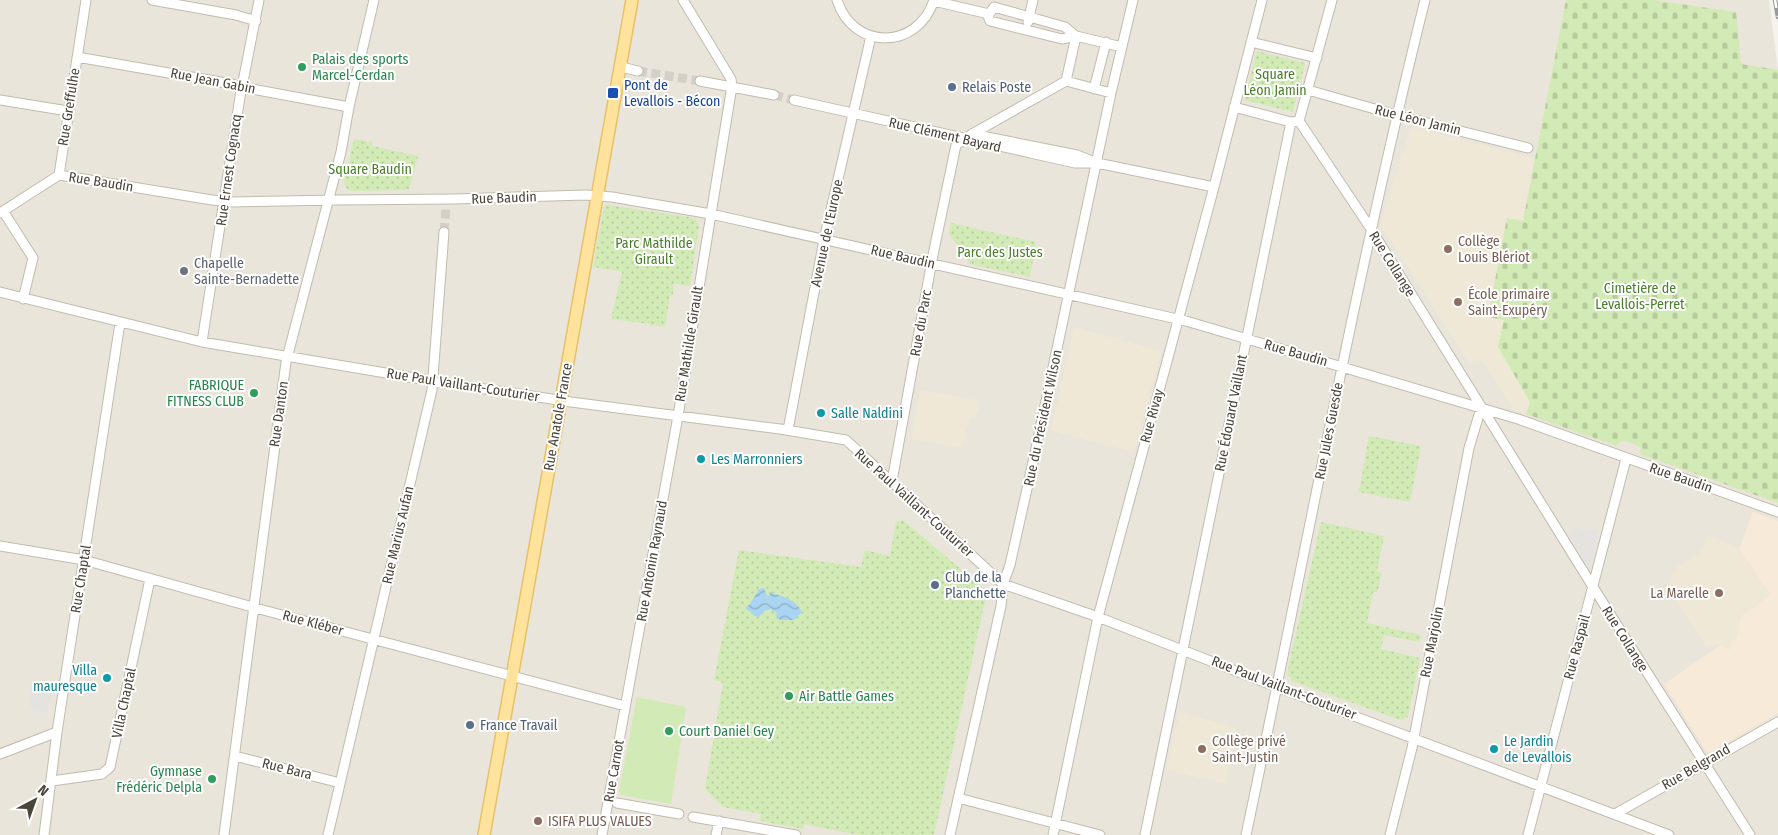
<svg xmlns="http://www.w3.org/2000/svg" width="1778" height="835" font-family="'Fira Sans Condensed',sans-serif">
  <style>
    .residential { fill: #eae5da }
    .commercial { fill: #f7ead8 }
    .education { fill: #efe8d6 }
    .grass { fill: #d2eab5 }
    .cemetery { fill: url(#cemetery-stones) }
    .park { fill: url(#park-dots) }
    .parking { fill: #e5e3e0 }
    .water { fill: url(#water-waves) }
    .lines { fill: none; stroke-linecap: round; stroke-linejoin: round }
    .minor-tunnel { stroke: #d4d0c8; stroke-width: 9; stroke-dasharray: 9 4.5; stroke-linecap: butt }
    .minor-casing { stroke: #c2bbae; stroke-width: 11 }
    .major-casing { stroke: #e6c16a; stroke-width: 14 }
    .minor { stroke: #fff; stroke-width: 9 }
    .major { stroke: #ffe39c; stroke-width: 11 }
    .rail-casing { stroke: #9a9a9a; stroke-width: 4.5 }
    .rail { stroke: #fff; stroke-width: 2.5; stroke-dasharray: 8; stroke-linecap: butt }
    .leisure-dot { fill: #2e9e5b; stroke: #fff; stroke-width: 2 }
    .service-dot { fill: #5c6f8a; stroke: #fff; stroke-width: 2 }
    .transit-dot { fill: #1a4fb4; stroke: #fff; stroke-width: 2 }
    .education-dot { fill: #8d6e63; stroke: #fff; stroke-width: 2 }
    .worship-dot { fill: #6b7280; stroke: #fff; stroke-width: 2 }
    .culture-dot { fill: #0f9aa8; stroke: #fff; stroke-width: 2 }
    .labels { text-anchor: middle; dominant-baseline: central; stroke-width: 4; stroke-linejoin: round; paint-order: stroke }
    .leisure-label { font-size: 14px; fill: #27864d; stroke: #fff; text-anchor: start }
    .park-label { font-size: 14px; fill: #4a7f2a; stroke: #fff }
    .street-label { font-size: 14px; fill: #4b4439; stroke: #fff }
    .transit-label { font-size: 14px; fill: #164399; stroke: #fff; text-anchor: start }
    .service-label { font-size: 14px; fill: #4e5e75; stroke: #fff; text-anchor: start }
    .education-label { font-size: 14px; fill: #785e54; stroke: #fff; text-anchor: start }
    .worship-label { font-size: 14px; fill: #5b616d; stroke: #fff; text-anchor: start }
    .culture-label { font-size: 14px; fill: #0d838f; stroke: #fff; text-anchor: start }
  </style>
  <defs>
    <pattern id="cemetery-stones" width="16" height="16" patternUnits="userSpaceOnUse" patternTransform="scale(1.25)"><rect width="16" height="16" fill="#d2eab5"/><path d="M2 7V4a2 2 0 0 1 4 0v3zM10 15v-3a2 2 0 0 1 4 0v3z" fill="#b6ca9c"/></pattern>
    <pattern id="park-dots" width="8" height="8" patternUnits="userSpaceOnUse" patternTransform="scale(1.25)"><rect width="8" height="8" fill="#d2eab5"/><path d="M2 2h.1M6 6h.1" fill="none" stroke="#b6ca9c" stroke-width="1.8" stroke-linecap="round"/></pattern>
    <pattern id="water-waves" width="16" height="10" patternUnits="userSpaceOnUse" patternTransform="scale(1.25)"><rect width="16" height="10" fill="#a9d4f2"/><path d="M0 5q4-4 8 0t8 0" fill="none" stroke="#8caec5"/></pattern>
  </defs>
  <rect width="100%" height="100%" fill="#f6f3ec"/>
  <!-- residential -->
  <path class="residential" d="M 0,0 L 1769,0 L 1778,70 L 1778,835 L 0,835 Z"/>
  <!-- commercial -->
  <path class="commercial" d="M 1753,512 L 1778,521 L 1778,713 L 1711,752 L 1706,751 L 1664,684 L 1722,644 L 1732,639 L 1736,639 L 1741,616 L 1770,595 L 1739,549 Z"/>
  <!-- education -->
  <path class="education" d="M 1412,127 L 1535,158 L 1523,221 L 1507,219 L 1488,317 L 1504,320 L 1498,347 L 1530,402 L 1526,414 L 1513,409 L 1483,361 L 1479,360 L 1469,362 L 1380,224 Z
    M 1074,327 L 1161,351 L 1134,452 L 1051,431 Z
    M 920,390 L 980,401 L 975,419 L 970,418 L 962,448 L 911,439 Z
    M 1708,536 L 1733,545 L 1739,549 L 1770,595 L 1741,616 L 1736,640 L 1732,639 L 1729,650 L 1721,644 L 1707,647 L 1667,588 L 1672,571 L 1703,550 Z
    M 1179,712 L 1237,728 L 1226,784 L 1167,770 Z"/>
  <!-- grass -->
  <path class="grass" d="M 637,697 L 686,707 L 671,804 L 621,795 L 619,791 Z"/>
  <!-- cemetery -->
  <path class="cemetery" d="M 1566,0 L 1653,0 L 1736,12 L 1741,64 L 1778,70 L 1778,503 L 1640,454 L 1641,449 C 1638,444 1624,440 1619,442 L 1617,446 L 1526,414 L 1530,402 L 1498,347 L 1504,320 L 1488,317 L 1507,218 L 1523,221 Z"/>
  <!-- park -->
  <path class="park" d="M 1257,51 L 1305,63 L 1293,112 L 1244,100 Z
    M 354,139 L 372,142 L 372,146 L 418,156 L 409,190 L 351,191 L 346,188 L 344,182 Z
    M 607,205 L 695,218 L 699,226 L 690,286 L 674,284 L 673,295 L 670,295 L 665,327 L 651,325 L 650,324 L 611,319 L 622,272 L 593,267 L 604,207 Z
    M 951,223 L 1036,242 L 1030,277 L 970,264 L 949,234 Z
    M 1369,436 L 1421,446 L 1410,502 L 1359,492 Z
    M 903,520 L 984,589 L 986,596 L 934,835 L 859,835 L 804,824 L 803,829 L 760,821 L 761,814 L 723,807 L 705,789 L 723,683 L 714,680 L 739,550 L 861,567 L 865,550 L 890,556 L 896,522 Z
    M 1321,522 L 1384,536 L 1377,571 L 1382,573 L 1377,593 L 1373,592 L 1367,623 L 1421,635 L 1420,642 L 1384,635 L 1381,649 L 1420,658 L 1408,717 L 1400,720 L 1292,681 L 1287,673 Z"/>
  <!-- parking -->
  <path class="parking" d="M 1578,527 L 1582,530 L 1599,529 L 1590,570 L 1568,533 Z
    M 32,682 L 52,685 L 48,713 L 28,710 Z"/>
  <!-- water -->
  <path class="water" d="M 764,588 L 767,596 L 770,595 L 769,592 C 781,596 796,599 802,612 L 794,620 L 780,620 L 776,616 L 777,613 L 770,609 L 764,611 L 759,617 L 753,615 L 750,611 L 746,609 L 747,606 L 750,604 L 759,589 Z"/>
  <g class="lines">
    <!-- minor-tunnel -->
    <path class="minor-tunnel" d="M 638,71 L 700,81
      M 774,95 L 794,100
      M 444,232 L 446,209"/>
    <defs>
      <path id="minor" d="M 152,0 L 236,15 L 256,21
        M 837,0 C 853,51 918,50 934,0
        M 934,1 L 989,14
        M 1028,22 L 1033,0
        M 1076,36 L 1065,27 L 994,7 L 988,16 L 990,21 L 1062,39 L 1076,36 L 1122,47
        M 1251,42 L 1317,58
        M 77,57 L 232,84 L 241,87 L 349,107
        M 621,67 L 638,71
        M 700,81 L 774,95
        M 1066,81 L 1076,36
        M 1094,89 L 1106,42
        M 1308,90 L 1396,115 L 1528,148
        M 0,100 L 68,111
        M 794,100 L 1035,154 L 1075,163 L 1097,163
        M 1234,107 L 1291,122
        M 1299,121 L 1371,229 L 1593,587 L 1750,835
        M 1299,121 L 1332,0
        M 972,134 L 1077,155 L 1097,163 L 1214,187
        M 59,175 L 212,200 L 233,202 L 337,200 L 454,199 L 586,195 L 612,197 L 711,214 L 1186,321 L 1518,419 L 1778,512
        M 59,175 L 86,0
        M 3,211 L 33,258 L 23,299
        M 0,213 L 59,175
        M 0,292 L 202,342 L 433,381 L 571,402 L 780,429 L 846,440 L 1003,584 L 1098,617 L 1277,687 L 1669,835
        M 202,342 L 240,97 L 259,0
        M 788,430 L 824,240 L 871,36
        M 892,481 L 933,255 L 956,145 L 972,134 L 1066,81 L 1111,93
        M 0,546 L 84,560 L 263,610 L 625,706
        M 0,754 L 57,732
        M 235,756 L 340,783
        M 52,781 L 102,774 L 110,767 L 150,579
        M 958,798 L 1100,835
        M 617,803 L 679,814
        M 1615,814 L 1778,722
        M 693,817 L 796,835
        M 44,835 L 57,732 L 120,323
        M 224,835 L 286,362 L 341,152 L 349,107 L 374,0
        M 328,835 L 432,390 L 444,232
        M 602,835 L 678,416 L 732,86 L 731,79 L 683,0
        M 716,835 L 719,821
        M 950,835 L 1001,606 L 1003,584 L 1010,565 L 1035,453 L 1111,93 L 1133,0
        M 1053,835 L 1098,617 L 1214,187 L 1262,0
        M 1145,835 L 1291,122 L 1299,121
        M 1246,835 C 1305,557 1356,276 1425,0
        M 1390,835 L 1412,748 L 1469,448 L 1481,408
        M 1528,835 L 1626,459"/>
      <path id="major" d="M 484,835 L 632,0"/>
    </defs>
    <!-- minor casing -->
    <use href="#minor" class="minor-casing"/>
    <!-- major casing -->
    <use href="#major" class="major-casing"/>
    <!-- minor -->
    <use href="#minor" class="minor"/>
    <!-- major -->
    <use href="#major" class="major"/>
    <defs>
      <path id="rail" d="M 1775,0 L 1778,17"/>
    </defs>
    <!-- rail casing -->
    <use href="#rail" class="rail-casing"/>
    <!-- rail -->
    <use href="#rail" class="rail"/>
  </g>
  <!-- markers -->
  <g class="leisure-dot">
    <circle cx="302" cy="67" r="5"/>
    <circle cx="254" cy="393" r="5"/>
    <circle cx="789" cy="696" r="5"/>
    <circle cx="669" cy="731" r="5"/>
    <circle cx="212" cy="779" r="5"/>
  </g>
  <g class="service-dot">
    <circle cx="952" cy="87" r="5"/>
    <circle cx="935" cy="585" r="5"/>
    <circle cx="470" cy="725" r="5"/>
  </g>
  <rect class="transit-dot" x="607" y="87" width="12" height="12" rx="2.5"/>
  <g class="education-dot">
    <circle cx="1448" cy="249" r="5"/>
    <circle cx="1458" cy="302" r="5"/>
    <circle cx="1719" cy="593" r="5"/>
    <circle cx="1202" cy="749" r="5"/>
    <circle cx="538" cy="821" r="5"/>
  </g>
  <circle class="worship-dot" cx="184" cy="271" r="5"/>
  <g class="culture-dot">
    <circle cx="821" cy="413" r="5"/>
    <circle cx="701" cy="459" r="5"/>
    <circle cx="107" cy="678" r="5"/>
    <circle cx="1494" cy="749" r="5"/>
  </g>
  <g class="labels">
    <!-- leisure labels -->
    <g class="leisure-label">
      <text x="312" y="59">Palais des sports<tspan x="312" dy="16">Marcel-Cerdan</tspan></text>
      <text x="244" y="385" text-anchor="end">FABRIQUE<tspan x="244" dy="16">FITNESS CLUB</tspan></text>
      <text x="799" y="696">Air Battle Games</text>
      <text x="679" y="731">Court Daniel Gey</text>
      <text x="202" y="771" text-anchor="end">Gymnase<tspan x="202" dy="16">Frédéric Delpla</tspan></text>
    </g>
    <!-- park labels -->
    <g class="park-label">
      <text x="1275" y="74">Square<tspan x="1275" dy="16">Léon Jamin</tspan></text>
      <text x="370" y="169">Square Baudin</text>
      <text x="654" y="243">Parc Mathilde<tspan x="654" dy="16">Girault</tspan></text>
      <text x="1000" y="252">Parc des Justes</text>
      <text x="1640" y="288">Cimetière de<tspan x="1640" dy="16">Levallois-Perret</tspan></text>
    </g>
    <!-- street labels -->
    <g class="street-label">
      <text transform="translate(213 81) rotate(11)">Rue Jean Gabin</text>
      <text transform="translate(69 107) rotate(-81)">Rue Greffulhe</text>
      <text transform="translate(1418 120) rotate(14)">Rue Léon Jamin</text>
      <text transform="translate(945 135) rotate(13)">Rue Clément Bayard</text>
      <text transform="translate(229 170) rotate(-82)">Rue Ernest Cognacq</text>
      <text transform="translate(101 182) rotate(9)">Rue Baudin</text>
      <text transform="translate(504 198) rotate(-2)">Rue Baudin</text>
      <text transform="translate(827 233) rotate(-78)">Avenue de l'Europe</text>
      <text transform="translate(903 257) rotate(13)">Rue Baudin</text>
      <text transform="translate(1392 264) rotate(58)">Rue Collange</text>
      <text transform="translate(921 323) rotate(-80)">Rue du Parc</text>
      <text transform="translate(689 344) rotate(-81)">Rue Mathilde Girault</text>
      <text transform="translate(1296 353) rotate(16)">Rue Baudin</text>
      <text transform="translate(463 385) rotate(9)">Rue Paul Vaillant-Couturier</text>
      <text transform="translate(1231 413) rotate(-79)">Rue Édouard Vaillant</text>
      <text transform="translate(279 414) rotate(-82)">Rue Danton</text>
      <text transform="translate(1152 416) rotate(-75)">Rue Rivay</text>
      <text transform="translate(558 417) rotate(-80)">Rue Anatole France</text>
      <text transform="translate(1043 418) rotate(-78)">Rue du Président Wilson</text>
      <text transform="translate(1329 431) rotate(-79)">Rue Jules Guesde</text>
      <text transform="translate(1681 478) rotate(19)">Rue Baudin</text>
      <text transform="translate(914 503) rotate(42)">Rue Paul Vaillant-Couturier</text>
      <text transform="translate(398 535) rotate(-77)">Rue Marius Aufan</text>
      <text transform="translate(652 561) rotate(-80)">Rue Antonin Raynaud</text>
      <text transform="translate(81 579) rotate(-81)">Rue Chaptal</text>
      <text transform="translate(313 623) rotate(15)">Rue Kléber</text>
      <text transform="translate(1625 639) rotate(58)">Rue Collange</text>
      <text transform="translate(1432 642) rotate(-79)">Rue Marjolin</text>
      <text transform="translate(1577 647) rotate(-75)">Rue Raspail</text>
      <text transform="translate(1284 688) rotate(21)">Rue Paul Vaillant-Couturier</text>
      <text transform="translate(124 703) rotate(-78)">Villa Chaptal</text>
      <text transform="translate(1696 767) rotate(-30)">Rue Belgrand</text>
      <text transform="translate(287 769) rotate(14)">Rue Bara</text>
      <text transform="translate(614 771) rotate(-80)">Rue Carnot</text>
    </g>
    <!-- transit labels -->
    <g class="transit-label">
      <text x="624" y="85">Pont de<tspan x="624" dy="16">Levallois - Bécon</tspan></text>
    </g>
    <!-- service labels -->
    <g class="service-label">
      <text x="962" y="87">Relais Poste</text>
      <text x="945" y="577">Club de la<tspan x="945" dy="16">Planchette</tspan></text>
      <text x="480" y="725">France Travail</text>
    </g>
    <!-- education labels -->
    <g class="education-label">
      <text x="1458" y="241">Collège<tspan x="1458" dy="16">Louis Blériot</tspan></text>
      <text x="1468" y="294">École primaire<tspan x="1468" dy="16">Saint-Exupéry</tspan></text>
      <text x="1709" y="593" text-anchor="end">La Marelle</text>
      <text x="1212" y="741">Collège privé<tspan x="1212" dy="16">Saint-Justin</tspan></text>
      <text x="548" y="821">ISIFA PLUS VALUES</text>
    </g>
    <!-- worship labels -->
    <g class="worship-label">
      <text x="194" y="263">Chapelle<tspan x="194" dy="16">Sainte-Bernadette</tspan></text>
    </g>
    <!-- culture labels -->
    <g class="culture-label">
      <text x="831" y="413">Salle Naldini</text>
      <text x="711" y="459">Les Marronniers</text>
      <text x="97" y="670" text-anchor="end">Villa<tspan x="97" dy="16">mauresque</tspan></text>
      <text x="1504" y="741">Le Jardin<tspan x="1504" dy="16">de Levallois</tspan></text>
    </g>
  </g>
  <!-- north arrow -->
  <g transform="translate(35 800) rotate(41)" stroke="#ffffff" stroke-width="4" paint-order="stroke">
  <path d="M0-4L9 19L0 12L-9 19Z" fill="#4b4439"/>
  <text y="-8" font-size="14" font-weight="bold" text-anchor="middle" fill="#4b4439">N</text>
  </g>
</svg>
